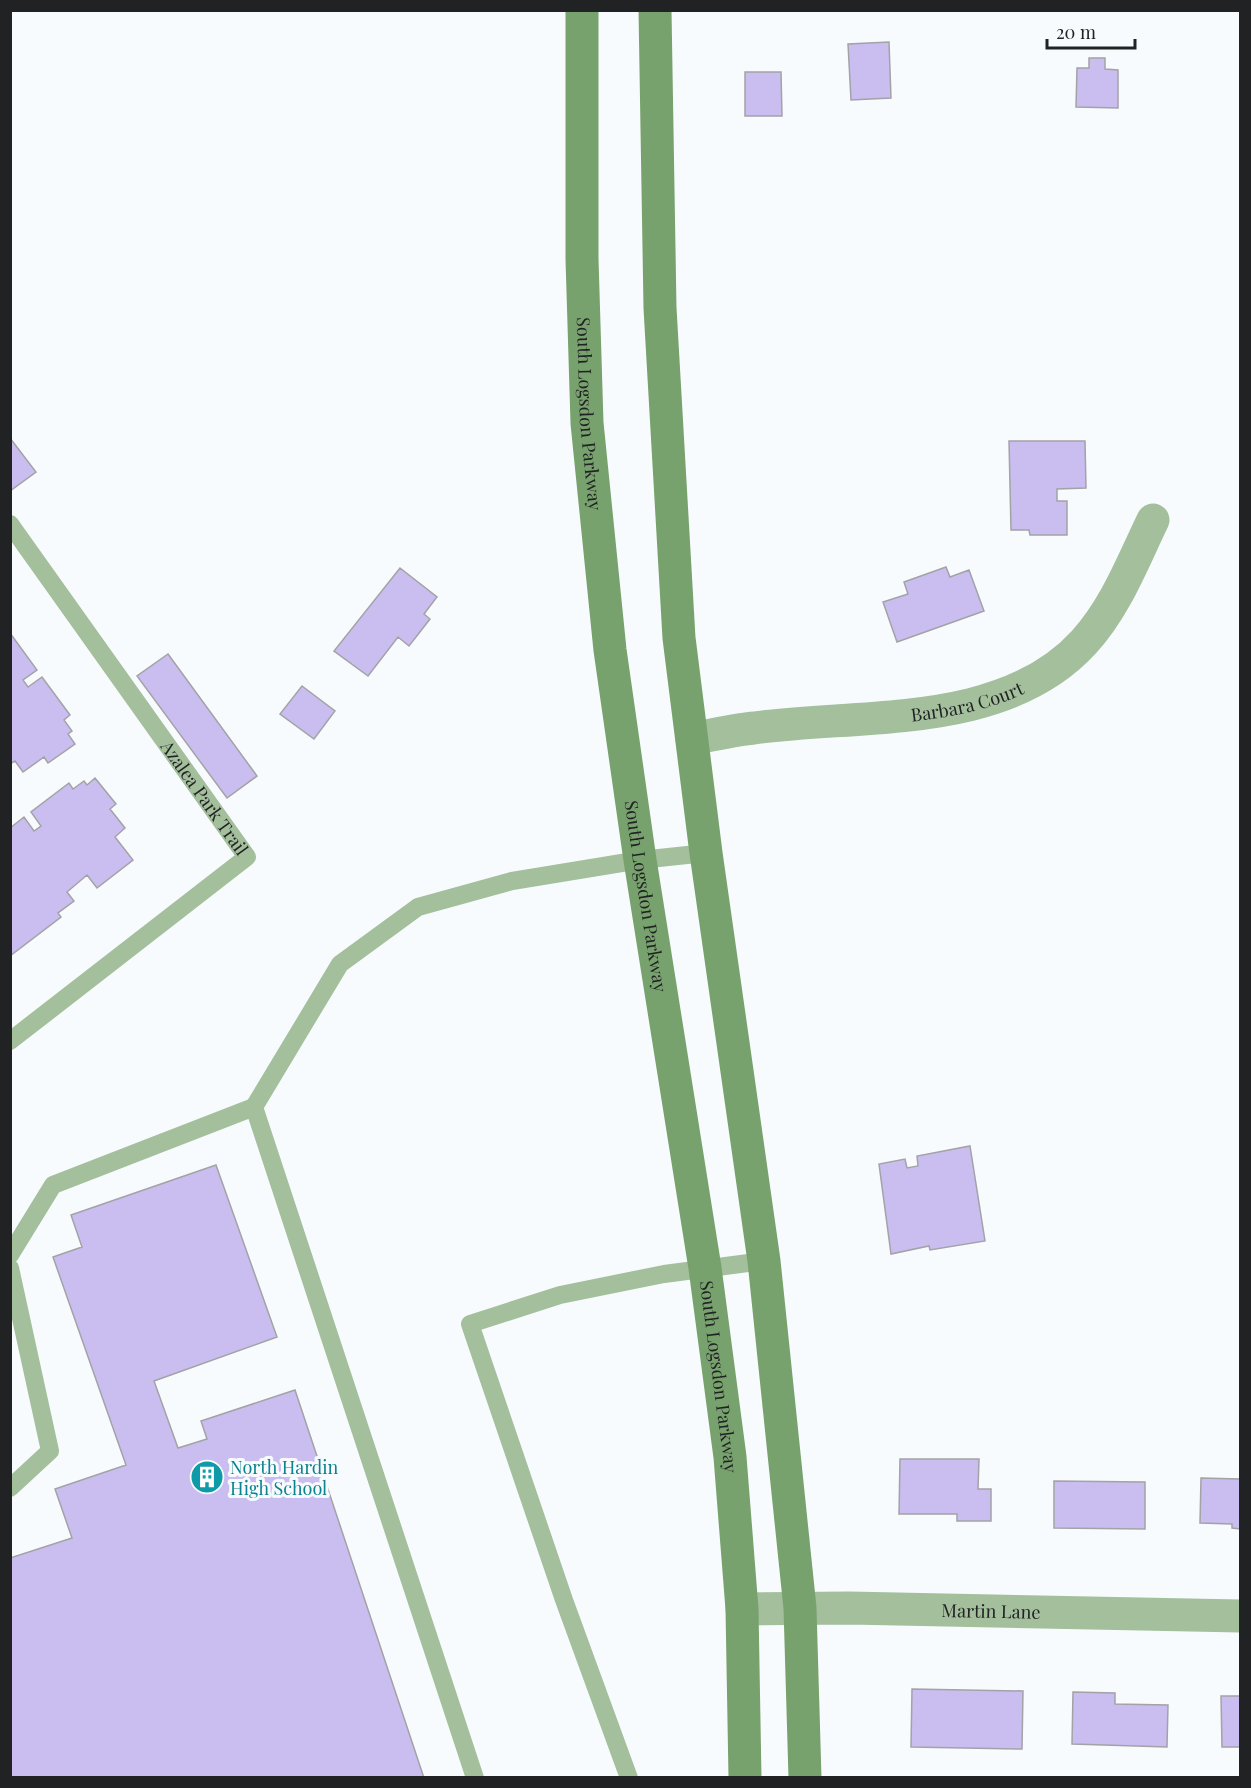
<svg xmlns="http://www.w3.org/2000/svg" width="1251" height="1788" font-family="'Playfair Display',serif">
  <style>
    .building { fill: #c9beef; stroke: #a3a2a7; stroke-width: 1.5 }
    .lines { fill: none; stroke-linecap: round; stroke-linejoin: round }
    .lane { stroke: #a3bf9c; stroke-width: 18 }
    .street { stroke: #a3bf9c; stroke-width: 33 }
    .secondary { stroke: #78a26d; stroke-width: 33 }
    .labels { text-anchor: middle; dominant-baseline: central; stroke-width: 6; stroke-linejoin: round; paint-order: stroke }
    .street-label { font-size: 18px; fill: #212224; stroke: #f8fbfe }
    .culture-label { font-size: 18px; fill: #0d838f; stroke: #f8fbfe; text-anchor: start }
  </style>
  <rect width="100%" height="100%" fill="#f8fbfe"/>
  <!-- building -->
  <path class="building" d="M 889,42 L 891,98 L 851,100 L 848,44 Z
    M 1089,58 L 1105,58 L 1105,69 L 1118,70 L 1118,108 L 1076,107 L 1077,68 L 1089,68 Z
    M 745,72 L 781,72 L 782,116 L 745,116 Z
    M 10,438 L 36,472 L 10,491 Z
    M 1009,441 L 1085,441 L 1086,488 L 1057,489 L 1057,501 L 1067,501 L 1067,535 L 1030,535 L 1029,530 L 1011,530 Z
    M 946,567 L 950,577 L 969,570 L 984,611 L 897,642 L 883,602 L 908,594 L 904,582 Z
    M 400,568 L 437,597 L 424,614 L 430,619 L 409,646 L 398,637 L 368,676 L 334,651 Z
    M 10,633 L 37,670 L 23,680 L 28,687 L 42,677 L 70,715 L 64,720 L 72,731 L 68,734 L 75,744 L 48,763 L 44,757 L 23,772 L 15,761 L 10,764 Z
    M 168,654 L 257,776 L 227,798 L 137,676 Z
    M 302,686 L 335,711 L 314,739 L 280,714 Z
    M 95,778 L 116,804 L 110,809 L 125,828 L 115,837 L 133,860 L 97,888 L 87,875 L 67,892 L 74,901 L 58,913 L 61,917 L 10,956 L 10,828 L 24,817 L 34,831 L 41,826 L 31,812 L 69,783 L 73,789 L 84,781 L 87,785 Z
    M 970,1146 L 985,1241 L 930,1250 L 929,1246 L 891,1254 L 879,1164 L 905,1159 L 907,1168 L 918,1166 L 917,1156 Z
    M 216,1165 L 277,1337 L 154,1381 L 178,1448 L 207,1439 L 201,1421 L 295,1390 L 424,1778 L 10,1778 L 10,1558 L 72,1538 L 55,1489 L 126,1465 L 53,1257 L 82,1247 L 71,1215 Z
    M 900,1459 L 979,1459 L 978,1489 L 991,1489 L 991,1521 L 957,1521 L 957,1514 L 899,1514 Z
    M 1201,1478 L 1240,1479 L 1240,1529 L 1232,1528 L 1232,1524 L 1200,1523 Z
    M 1054,1481 L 1145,1482 L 1145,1529 L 1054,1528 Z
    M 912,1689 L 1023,1691 L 1022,1749 L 911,1747 Z
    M 1073,1692 L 1115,1693 L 1115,1704 L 1168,1705 L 1167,1747 L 1072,1744 Z
    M 1221,1696 L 1240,1696 L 1240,1747 L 1222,1747 Z"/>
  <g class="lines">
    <!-- lane -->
    <g class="lane">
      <path id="s1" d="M 10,524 L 247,857 L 10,1041"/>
      <path d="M 10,1255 L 53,1185 L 254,1107"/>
      <path d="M 10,1268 L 50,1451 L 10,1488"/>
      <path d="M 475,1778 L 254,1107 L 340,964 L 418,907 L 512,881 L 640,860 L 706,853"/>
      <path d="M 629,1778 L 564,1600 L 470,1324 L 560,1295 L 664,1274 L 764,1261"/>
    </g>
    <!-- street -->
    <g class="street">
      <path id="s2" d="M 692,739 C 712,735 733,730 754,728 C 862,713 1004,730 1084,642 C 1116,607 1133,561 1153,520"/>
      <path id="s3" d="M 742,1609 L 849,1608 L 1240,1616"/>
    </g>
    <!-- secondary -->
    <g class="secondary">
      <path id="s4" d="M 582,10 L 582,259 L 587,423 L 610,650 L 640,860 L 705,1268 L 730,1457 L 742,1609 L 745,1778"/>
      <path d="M 655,10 L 660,308 L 679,638 L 706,853 L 764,1261 L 800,1608 L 805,1778"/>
    </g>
  </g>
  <!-- icons -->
  <defs>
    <symbol id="building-disc" viewBox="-11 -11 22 22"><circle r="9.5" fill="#0f9aa8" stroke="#f8fbfe"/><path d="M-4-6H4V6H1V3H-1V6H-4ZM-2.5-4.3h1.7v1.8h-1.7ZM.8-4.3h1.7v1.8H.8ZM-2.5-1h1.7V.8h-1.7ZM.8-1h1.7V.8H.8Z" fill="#fff"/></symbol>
  </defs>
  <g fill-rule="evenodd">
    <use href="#building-disc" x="188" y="1458" width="38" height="38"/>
  </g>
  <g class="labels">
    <!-- street labels -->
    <g class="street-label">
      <text stroke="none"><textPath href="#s4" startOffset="404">South Logsdon Parkway</textPath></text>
      <text stroke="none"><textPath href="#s2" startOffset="278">Barbara Court</textPath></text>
      <text stroke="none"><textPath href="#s1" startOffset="336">Azalea Park Trail</textPath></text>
      <text stroke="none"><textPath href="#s4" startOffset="890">South Logsdon Parkway</textPath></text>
      <text stroke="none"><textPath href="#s4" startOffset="1376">South Logsdon Parkway</textPath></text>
      <text stroke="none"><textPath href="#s3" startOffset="249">Martin Lane</textPath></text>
    </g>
    <!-- culture labels -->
    <g class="culture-label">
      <text x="230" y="1467">North Hardin<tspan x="230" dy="21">High School</tspan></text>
    </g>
  </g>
  <!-- border -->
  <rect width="1251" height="1788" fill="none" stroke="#212224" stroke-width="24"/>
  <!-- scale -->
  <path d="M1047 39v9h88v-9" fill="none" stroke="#212224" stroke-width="3"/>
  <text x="1056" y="39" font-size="18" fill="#212224" stroke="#f8fbfe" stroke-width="4.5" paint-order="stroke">20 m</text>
</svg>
